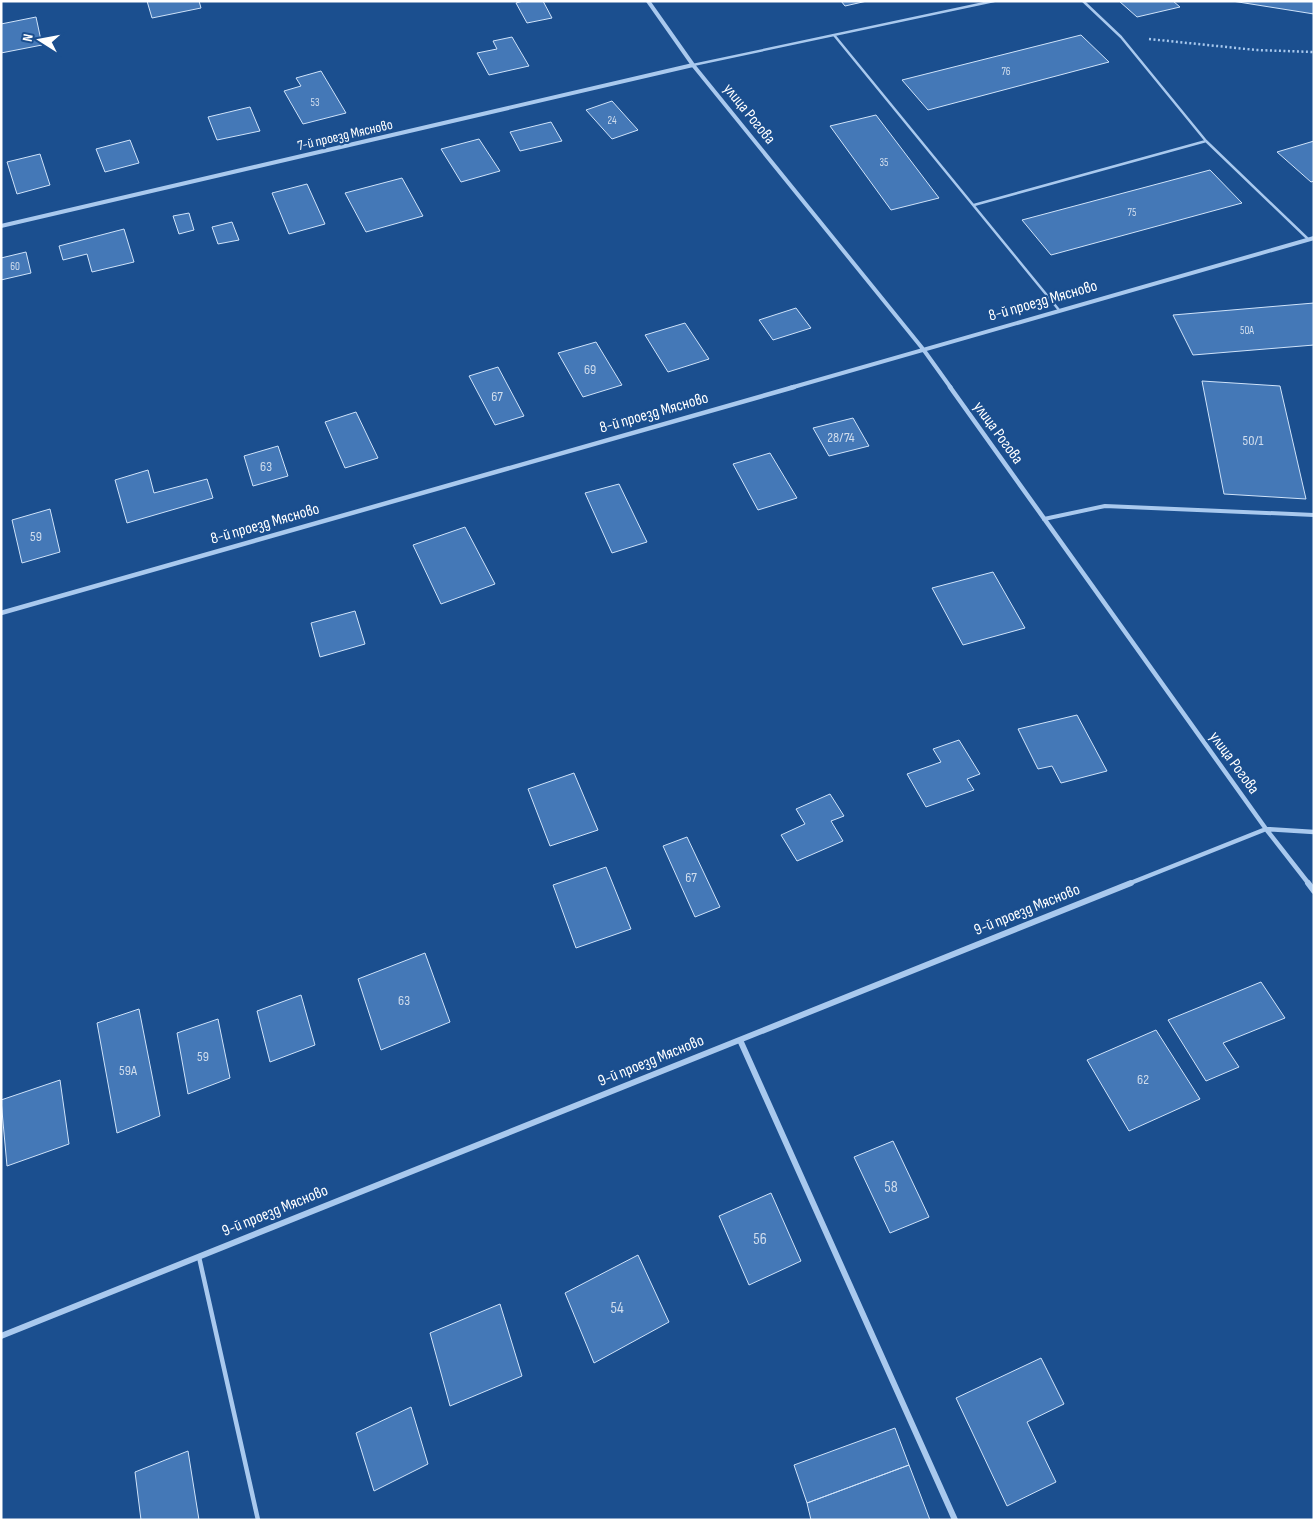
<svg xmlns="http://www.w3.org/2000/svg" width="1315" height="1521" font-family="'Sofia Sans Condensed',sans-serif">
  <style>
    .building { fill: #4478b7; stroke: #cfe3fa }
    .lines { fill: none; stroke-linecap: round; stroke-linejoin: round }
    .path { stroke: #a9c9ee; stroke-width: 2.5; stroke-dasharray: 2 2.5; stroke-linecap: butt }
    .service-far2 { stroke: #a9c9ee; stroke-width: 2.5 }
    .service-far1 { stroke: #a9c9ee; stroke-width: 4 }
    .service { stroke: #a9c9ee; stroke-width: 4.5 }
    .minor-far2 { stroke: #a9c9ee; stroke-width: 4 }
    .minor-far1 { stroke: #a9c9ee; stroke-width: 4.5 }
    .minor { stroke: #a9c9ee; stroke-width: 6 }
    .labels { text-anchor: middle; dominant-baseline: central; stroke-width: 4.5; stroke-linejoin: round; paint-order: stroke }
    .far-number-label { font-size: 11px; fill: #d0dded }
    .far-street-label { font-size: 14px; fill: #fff; stroke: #1b4f8f }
    .number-label { font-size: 14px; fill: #d0dded }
    .street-label { font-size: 16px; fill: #fff; stroke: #1b4f8f }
    .near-number-label { font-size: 16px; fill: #d0dded }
  </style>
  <rect width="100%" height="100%" fill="#1b4f8f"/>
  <!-- building -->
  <path class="building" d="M 147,1 L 199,1 L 201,8 L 152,18 Z
    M 523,1 L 543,1 L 552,18 L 527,23 L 516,3 Z
    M 841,1 L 867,1 L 845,6 Z
    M 1119,1 L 1173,1 L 1180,7 L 1137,17 Z
    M 1232,1 L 1314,1 L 1314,14 Z
    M 36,17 L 42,45 L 1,53 L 1,24 Z
    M 1081,35 L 1109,62 L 928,110 L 902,80 Z
    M 512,37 L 529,66 L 489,75 L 477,53 L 497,49 L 493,41 Z
    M 321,71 L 346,113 L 303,124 L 284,91 L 301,86 L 296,78 Z
    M 612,101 L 638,130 L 612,139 L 586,110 Z
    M 250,107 L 260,131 L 217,140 L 208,117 Z
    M 876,115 L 939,198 L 891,210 L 830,126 Z
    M 551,122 L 562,141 L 520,151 L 510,132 Z
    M 479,139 L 500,171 L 461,182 L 441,149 Z
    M 130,140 L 139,163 L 105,172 L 96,149 Z
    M 1314,141 L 1314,181 L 1311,182 L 1277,152 Z
    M 40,154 L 50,185 L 17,194 L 7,162 Z
    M 1210,170 L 1242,203 L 1051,255 L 1022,220 Z
    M 402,178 L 423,216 L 366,232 L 345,193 Z
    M 307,184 L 325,224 L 289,234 L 272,193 Z
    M 189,213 L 194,230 L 179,234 L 173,216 Z
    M 232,222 L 239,240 L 218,244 L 212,227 Z
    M 124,229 L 134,262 L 92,272 L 87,254 L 63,260 L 59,246 Z
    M 26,252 L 31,273 L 1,280 L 1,258 Z
    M 1314,303 L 1314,345 L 1193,355 L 1173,315 Z
    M 796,308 L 811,328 L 773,340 L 759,320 Z
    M 685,323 L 709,359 L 668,372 L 645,335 Z
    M 596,342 L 622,385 L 583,397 L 558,353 Z
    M 498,367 L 524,416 L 495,425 L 469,376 Z
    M 1202,381 L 1280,386 L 1306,499 L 1224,494 Z
    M 356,412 L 378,458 L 345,468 L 325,422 Z
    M 853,418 L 869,446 L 829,456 L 813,428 Z
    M 278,446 L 288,476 L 253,486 L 244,456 Z
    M 770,453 L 797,498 L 758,510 L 733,464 Z
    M 148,470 L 154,493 L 207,479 L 213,498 L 127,523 L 115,480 Z
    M 619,484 L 647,542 L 612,553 L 585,493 Z
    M 50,509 L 60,552 L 22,563 L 12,520 Z
    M 465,527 L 495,584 L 441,604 L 413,545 Z
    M 993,572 L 1025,628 L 963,645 L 932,588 Z
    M 355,611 L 365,644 L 320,657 L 311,623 Z
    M 1077,715 L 1107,771 L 1061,783 L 1052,766 L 1038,769 L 1018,729 Z
    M 959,740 L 980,774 L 967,779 L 974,790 L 926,807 L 907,774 L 941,762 L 933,749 Z
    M 574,773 L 598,830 L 550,846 L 528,789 Z
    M 830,794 L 844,816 L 831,821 L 843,841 L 797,861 L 781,835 L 805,824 L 796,809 Z
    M 687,837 L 720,907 L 695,917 L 663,846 Z
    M 606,867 L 631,929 L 576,948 L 553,885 Z
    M 425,953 L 450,1022 L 381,1050 L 358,979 Z
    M 1261,982 L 1285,1018 L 1223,1043 L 1239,1067 L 1206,1081 L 1168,1020 Z
    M 301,995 L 315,1045 L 270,1062 L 257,1011 Z
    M 139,1009 L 160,1116 L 117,1133 L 97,1023 Z
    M 218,1019 L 230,1078 L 188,1094 L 177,1033 Z
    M 1156,1030 L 1200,1099 L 1129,1131 L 1087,1060 Z
    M 60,1080 L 69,1144 L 7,1166 L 1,1100 Z
    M 893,1141 L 929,1217 L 890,1233 L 854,1157 Z
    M 771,1193 L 801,1261 L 749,1285 L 719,1216 Z
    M 638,1255 L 669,1322 L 594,1363 L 565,1293 Z
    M 500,1304 L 522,1376 L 450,1406 L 430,1333 Z
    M 1041,1358 L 1064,1404 L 1027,1422 L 1056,1482 L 1007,1506 L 956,1398 Z
    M 411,1407 L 428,1464 L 374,1491 L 356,1433 Z
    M 895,1428 L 909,1465 L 807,1503 L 794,1465 Z
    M 188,1451 L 199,1520 L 141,1520 L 135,1472 Z
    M 909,1465 L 930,1520 L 811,1520 L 807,1503 Z"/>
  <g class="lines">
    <!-- path -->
    <path class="path" d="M 1149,39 L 1256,50 L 1314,52"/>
    <!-- service-far2 -->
    <path class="service-far2" d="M 1083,1 L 1121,37 L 1206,141
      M 834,35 L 1059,310
      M 693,65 L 994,1
      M 974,205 L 1206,141 L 1308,239"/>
    <!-- service-far1 -->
    <path class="service-far1" d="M 1044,519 L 1105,506 L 1314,515"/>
    <!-- service -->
    <path class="service" d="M 199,1257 L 258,1520"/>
    <!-- minor-far2 -->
    <path class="minor-far2" d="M 648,1 L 693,65 L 923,349 L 951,388
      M 1,226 L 693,65
      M 790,388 L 1314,238"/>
    <!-- minor-far1 -->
    <path class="minor-far1" d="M 950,387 L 1266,829 L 1309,884
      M 1,613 L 794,387
      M 1128,884 L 1266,829 L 1314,832"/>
    <!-- minor -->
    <path class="minor" d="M 1308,883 L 1314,891
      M 740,1040 L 955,1520
      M 1,1336 L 1131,883"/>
  </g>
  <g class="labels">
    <!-- far-number labels -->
    <g class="far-number-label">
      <text x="1006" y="71">76</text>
      <text x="315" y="102">53</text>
      <text x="612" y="120">24</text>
      <text x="884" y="162">35</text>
      <text x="1132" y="212">75</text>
      <text x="15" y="266">60</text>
      <text x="1247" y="330">50А</text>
    </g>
    <!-- far-street labels -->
    <g class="far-street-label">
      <text transform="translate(345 135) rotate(-13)">7-й проезд Мясново</text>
    </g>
    <!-- number labels -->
    <g class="number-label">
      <text x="590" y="369">69</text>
      <text x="497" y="396">67</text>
      <text x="841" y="437">28/74</text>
      <text x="1253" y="440">50/1</text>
      <text x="266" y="466">63</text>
      <text x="36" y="536">59</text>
      <text x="691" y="877">67</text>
      <text x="404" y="1000">63</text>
      <text x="203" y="1056">59</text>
      <text x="128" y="1070">59А</text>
      <text x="1143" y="1079">62</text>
    </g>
    <!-- street labels -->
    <g class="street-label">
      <text transform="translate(749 114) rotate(51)">улица Рогова</text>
      <text transform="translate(1043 301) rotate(-16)">8-й проезд Мясново</text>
      <text transform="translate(654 413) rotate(-16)">8-й проезд Мясново</text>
      <text transform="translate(998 433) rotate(54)">улица Рогова</text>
      <text transform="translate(265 524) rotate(-16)">8-й проезд Мясново</text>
      <text transform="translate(1234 763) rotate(54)">улица Рогова</text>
      <text transform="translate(1027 910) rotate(-22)">9-й проезд Мясново</text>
      <text transform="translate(651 1061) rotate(-22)">9-й проезд Мясново</text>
      <text transform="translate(275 1211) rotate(-22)">9-й проезд Мясново</text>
    </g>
    <!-- near-number labels -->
    <g class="near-number-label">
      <text x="891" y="1187">58</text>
      <text x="760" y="1239">56</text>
      <text x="617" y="1308">54</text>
    </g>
  </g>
  <!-- border -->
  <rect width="1315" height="1521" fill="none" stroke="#ffffff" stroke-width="5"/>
  <!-- north arrow -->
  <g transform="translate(40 40) rotate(281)" stroke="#1b4f8f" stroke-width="4" paint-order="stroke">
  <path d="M0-4L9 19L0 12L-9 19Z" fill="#ffffff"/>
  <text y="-8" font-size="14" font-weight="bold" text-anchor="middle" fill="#ffffff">N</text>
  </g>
</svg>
